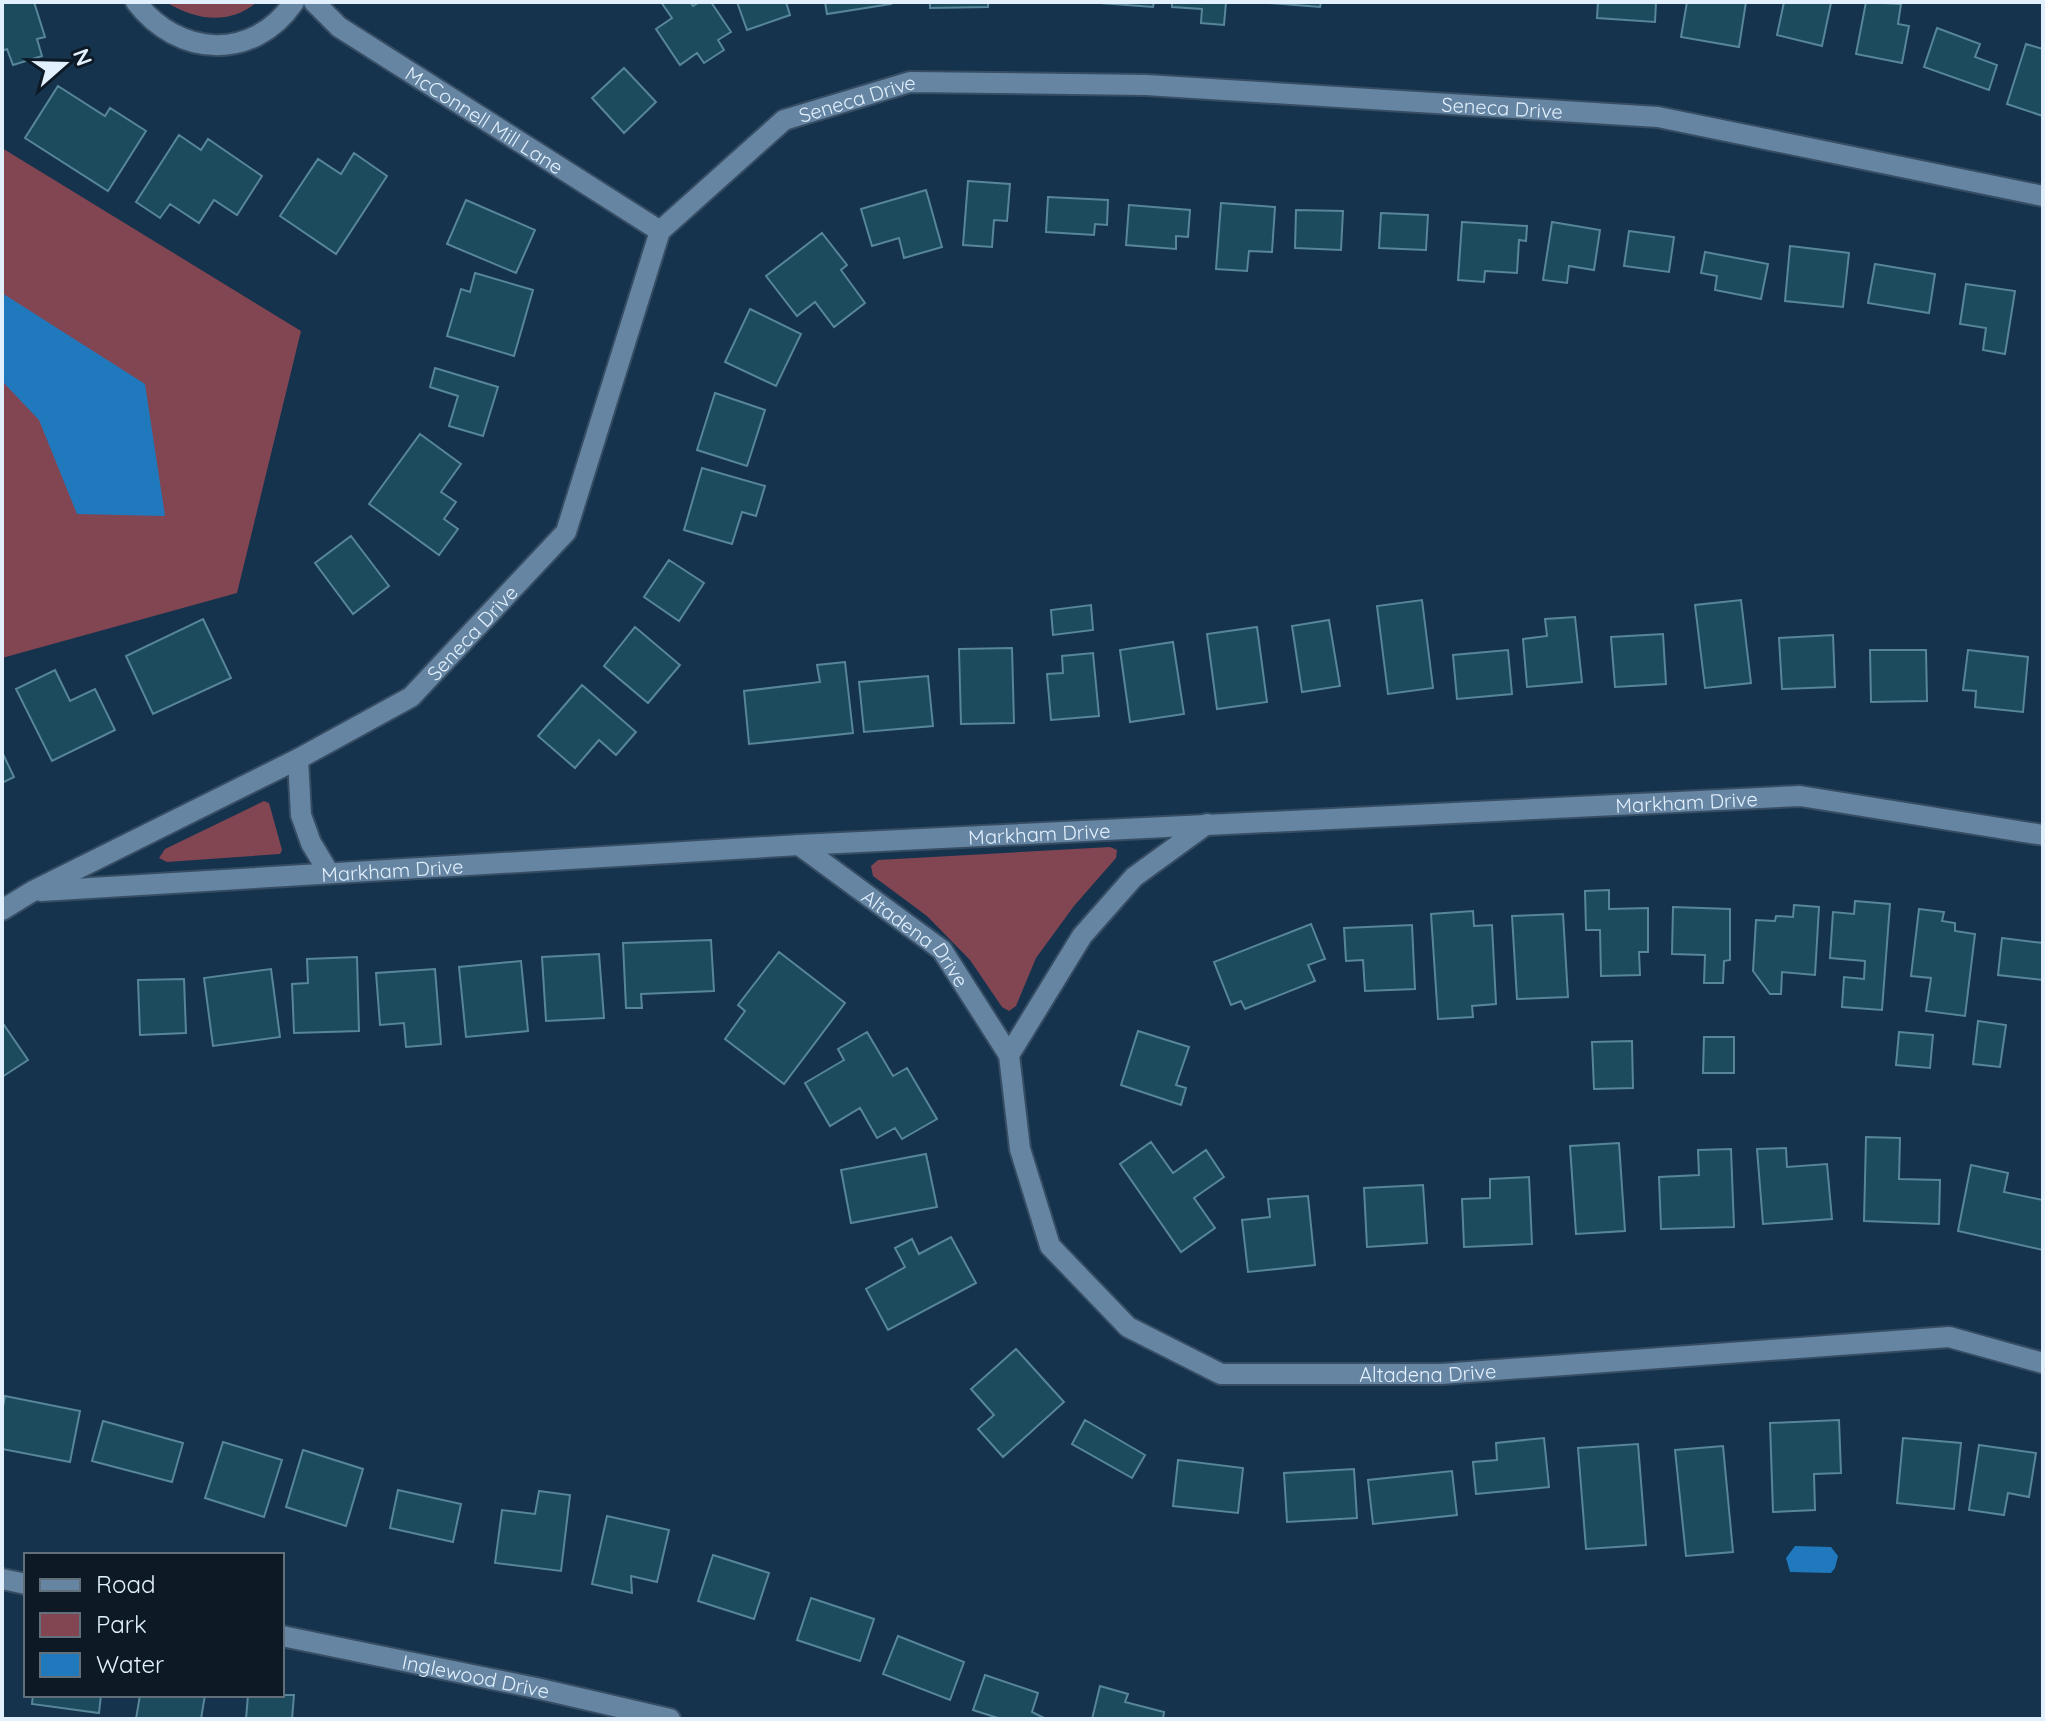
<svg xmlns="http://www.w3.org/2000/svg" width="2045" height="1721" font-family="Quicksand,sans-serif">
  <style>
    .green { fill: #824552 }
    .water { fill: #2179bd }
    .building { fill: #1d4b5e; stroke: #578599; stroke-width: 2 }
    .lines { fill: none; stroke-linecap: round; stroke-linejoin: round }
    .minor-casing { stroke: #364d63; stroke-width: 24 }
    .minor { stroke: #6585a3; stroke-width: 20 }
    .labels { text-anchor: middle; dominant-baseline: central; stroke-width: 6; stroke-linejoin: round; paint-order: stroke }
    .street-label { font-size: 20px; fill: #e2f0fd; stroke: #0d1a26 }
  </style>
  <rect width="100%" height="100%" fill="#15334d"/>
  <!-- green -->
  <path class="green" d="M 166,2 L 257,2 C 229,26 195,20 166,2 Z
    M 2,148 L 301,331 L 237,593 L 2,658 Z
    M 264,801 L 269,803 L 282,850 L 280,854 L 167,862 L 159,858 L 165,849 Z
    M 1110,847 L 1117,850 L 1116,858 L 1074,906 L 1036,958 L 1016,1006 L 1009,1011 L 1002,1007 L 970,960 L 927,916 L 873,876 L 871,866 L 878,860 Z"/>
  <!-- water -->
  <path class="water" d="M 2,293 L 145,384 L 165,516 L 77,514 L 39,420 L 2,381 Z
    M 1795,1546 L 1831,1547 L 1838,1556 L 1835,1568 L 1831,1573 L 1790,1572 L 1786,1558 Z"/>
  <!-- building -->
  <path class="building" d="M 2,2 L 34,2 L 45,37 L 37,39 L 42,56 L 13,65 L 7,49 L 2,51 Z
    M 661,2 L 690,2 L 693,6 L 700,2 L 711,2 L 731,32 L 718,40 L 724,50 L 704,63 L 697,53 L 680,65 L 656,29 L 672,18 Z
    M 737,2 L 786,2 L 790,15 L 747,30 Z
    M 825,2 L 890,2 L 891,4 L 827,14 Z
    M 930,2 L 988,2 L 988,7 L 930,8 Z
    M 1086,2 L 1154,2 L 1153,7 Z
    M 1172,2 L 1226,2 L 1224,25 L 1201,23 L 1202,9 L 1172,7 Z
    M 1256,2 L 1321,2 L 1320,7 Z
    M 1598,2 L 1656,2 L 1655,22 L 1597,18 Z
    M 1687,2 L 1746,2 L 1739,47 L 1681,37 Z
    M 1784,2 L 1831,3 L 1822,46 L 1777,35 Z
    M 1866,2 L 1901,4 L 1898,24 L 1909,26 L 1902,63 L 1856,54 Z
    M 1937,28 L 1980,44 L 1975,57 L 1997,65 L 1989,90 L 1924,67 Z
    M 2026,44 L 2043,49 L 2043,116 L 2007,104 Z
    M 624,68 L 656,102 L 624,133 L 592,98 Z
    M 58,86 L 105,116 L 110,108 L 146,131 L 108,191 L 25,138 Z
    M 179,135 L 201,150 L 208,139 L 262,176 L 237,215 L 214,200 L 199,223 L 170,204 L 160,218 L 136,202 Z
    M 354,153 L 387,176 L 336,254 L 280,216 L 318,159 L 341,174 Z
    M 968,181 L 1010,184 L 1007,221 L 994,220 L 992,247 L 963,245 Z
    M 926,190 L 942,247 L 904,258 L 899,238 L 872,246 L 861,209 Z
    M 1048,197 L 1108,200 L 1107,225 L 1095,224 L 1094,235 L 1046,232 Z
    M 466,200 L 535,230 L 516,273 L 447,244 Z
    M 1221,203 L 1275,207 L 1272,252 L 1249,251 L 1247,271 L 1216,269 Z
    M 1129,205 L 1190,210 L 1188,237 L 1176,236 L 1176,249 L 1126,245 Z
    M 1296,210 L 1343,211 L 1341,250 L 1295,248 Z
    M 1381,213 L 1428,215 L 1426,250 L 1379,248 Z
    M 1462,222 L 1527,226 L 1526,241 L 1519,240 L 1517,273 L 1485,271 L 1484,282 L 1458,280 Z
    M 1552,222 L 1600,230 L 1594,270 L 1569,266 L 1567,283 L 1543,280 Z
    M 1629,231 L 1674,237 L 1669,272 L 1624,266 Z
    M 822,233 L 847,265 L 841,270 L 865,303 L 834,327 L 815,302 L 797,316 L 766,276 Z
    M 1790,246 L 1849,253 L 1843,307 L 1785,301 Z
    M 1705,252 L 1768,264 L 1761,299 L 1715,290 L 1717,276 L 1701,273 Z
    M 1875,264 L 1935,274 L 1929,313 L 1868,303 Z
    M 475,273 L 533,290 L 514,356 L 447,336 L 461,289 L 470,292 Z
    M 1966,284 L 2015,291 L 2005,354 L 1983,350 L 1986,328 L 1960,324 Z
    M 750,309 L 801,334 L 776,386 L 725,362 Z
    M 435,368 L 498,387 L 483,436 L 449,426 L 458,396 L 430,387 Z
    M 715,393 L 765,410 L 747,466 L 697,450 Z
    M 420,434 L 461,464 L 441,492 L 456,502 L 444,519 L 458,529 L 439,555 L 369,504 Z
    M 702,468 L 765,486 L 756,516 L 742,512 L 732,544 L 684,530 Z
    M 351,536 L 389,586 L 353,614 L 315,563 Z
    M 669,560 L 704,583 L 679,621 L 644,597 Z
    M 1422,600 L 1433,688 L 1388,694 L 1377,606 Z
    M 1741,600 L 1751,683 L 1705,688 L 1695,605 Z
    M 1091,605 L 1093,630 L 1053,635 L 1051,610 Z
    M 1575,617 L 1582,682 L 1527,687 L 1523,639 L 1547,636 L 1545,619 Z
    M 203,619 L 231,678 L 153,714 L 126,656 Z
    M 1329,620 L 1340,686 L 1302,692 L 1292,626 Z
    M 635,627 L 680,665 L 648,703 L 604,666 Z
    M 1257,627 L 1267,702 L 1217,709 L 1207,634 Z
    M 1663,634 L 1666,684 L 1615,687 L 1611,637 Z
    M 1833,635 L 1835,687 L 1782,689 L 1779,638 Z
    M 1173,642 L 1184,714 L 1130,722 L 1120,650 Z
    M 1012,648 L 1014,723 L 961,724 L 959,649 Z
    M 1508,650 L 1512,694 L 1457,699 L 1453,655 Z
    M 1870,650 L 1926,650 L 1927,701 L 1871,702 Z
    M 1968,650 L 2028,657 L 2023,712 L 1975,707 L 1976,691 L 1963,690 Z
    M 1093,653 L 1099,716 L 1051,720 L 1047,674 L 1063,673 L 1062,656 Z
    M 845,662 L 853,733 L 749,744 L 744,691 L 820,682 L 817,665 Z
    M 55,670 L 70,701 L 95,689 L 115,730 L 52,761 L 16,689 Z
    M 928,676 L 933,726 L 864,732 L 859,682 Z
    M 582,685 L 636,732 L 616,755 L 599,740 L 575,768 L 538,736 Z
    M 2,752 L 14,777 L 2,783 Z
    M 1609,890 L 1609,909 L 1648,908 L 1648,952 L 1639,952 L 1640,975 L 1601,976 L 1600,930 L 1586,930 L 1585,891 Z
    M 1855,901 L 1890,904 L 1882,1010 L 1842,1007 L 1844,977 L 1864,979 L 1865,961 L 1830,958 L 1833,912 L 1854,914 Z
    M 1794,905 L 1819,907 L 1815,975 L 1782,972 L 1781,994 L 1770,994 L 1753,971 L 1756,920 L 1775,921 L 1776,916 L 1793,917 Z
    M 1673,907 L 1730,909 L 1730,960 L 1724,961 L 1723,983 L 1704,983 L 1705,955 L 1672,954 Z
    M 1919,909 L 1944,912 L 1942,921 L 1955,923 L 1955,931 L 1975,934 L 1965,1016 L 1926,1011 L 1931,978 L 1911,976 Z
    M 1473,911 L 1474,926 L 1492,925 L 1496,1004 L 1472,1006 L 1473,1017 L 1438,1019 L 1431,914 Z
    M 1563,914 L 1568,997 L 1517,999 L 1512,916 Z
    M 1311,924 L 1325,959 L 1308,965 L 1315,981 L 1245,1009 L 1241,1001 L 1231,1005 L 1214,962 Z
    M 1412,925 L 1415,989 L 1365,991 L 1363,960 L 1346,961 L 1344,928 Z
    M 2002,938 L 2043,943 L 2043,980 L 1998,975 Z
    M 711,940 L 714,991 L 641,994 L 642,1008 L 626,1008 L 623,943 Z
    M 779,952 L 845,1003 L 784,1084 L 725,1039 L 745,1011 L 738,1005 Z
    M 599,954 L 604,1018 L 546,1021 L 542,957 Z
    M 357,957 L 359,1031 L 294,1033 L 292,984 L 308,983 L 307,959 Z
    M 521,961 L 528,1031 L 466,1037 L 459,967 Z
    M 271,969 L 280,1037 L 213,1046 L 204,978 Z
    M 435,969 L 441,1044 L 406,1047 L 404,1023 L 380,1025 L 376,973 Z
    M 184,979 L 186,1033 L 140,1035 L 138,980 Z
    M 1978,1021 L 2006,1025 L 2000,1067 L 1973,1064 Z
    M 2,1022 L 28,1060 L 2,1077 Z
    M 1138,1031 L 1189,1047 L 1176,1085 L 1186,1088 L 1181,1105 L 1121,1085 Z
    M 867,1032 L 893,1076 L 907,1068 L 937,1119 L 902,1139 L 895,1128 L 877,1138 L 860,1108 L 830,1126 L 805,1083 L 844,1060 L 838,1049 Z
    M 1899,1032 L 1933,1035 L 1930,1068 L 1896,1065 Z
    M 1704,1037 L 1734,1037 L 1734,1073 L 1703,1073 Z
    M 1632,1041 L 1633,1088 L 1594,1089 L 1592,1042 Z
    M 1866,1137 L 1900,1138 L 1899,1179 L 1940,1180 L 1939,1224 L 1864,1221 Z
    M 1151,1142 L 1173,1173 L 1206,1150 L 1224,1177 L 1194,1198 L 1215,1228 L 1181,1252 L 1120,1164 Z
    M 1619,1143 L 1625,1231 L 1576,1234 L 1570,1146 Z
    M 1786,1148 L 1787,1167 L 1827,1164 L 1832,1219 L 1763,1224 L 1757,1149 Z
    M 1731,1149 L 1734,1227 L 1661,1229 L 1659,1177 L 1699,1175 L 1698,1150 Z
    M 926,1154 L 937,1207 L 851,1223 L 841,1170 Z
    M 1971,1165 L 2008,1173 L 2004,1192 L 2043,1200 L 2043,1250 L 1958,1231 Z
    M 1529,1177 L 1532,1244 L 1464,1247 L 1462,1199 L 1490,1198 L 1490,1179 Z
    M 1423,1185 L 1427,1243 L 1367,1247 L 1364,1188 Z
    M 1308,1196 L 1315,1265 L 1248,1272 L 1242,1220 L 1270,1217 L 1268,1199 Z
    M 951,1237 L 976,1283 L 888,1330 L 866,1289 L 905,1267 L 895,1248 L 912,1239 L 919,1254 Z
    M 1016,1349 L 1064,1402 L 1003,1457 L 978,1429 L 994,1415 L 971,1389 Z
    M 5,1396 L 80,1411 L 70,1462 L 2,1449 L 2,1412 Z
    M 1085,1420 L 1145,1455 L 1132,1478 L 1072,1444 Z
    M 1839,1420 L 1841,1473 L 1814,1474 L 1815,1510 L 1773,1512 L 1770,1423 Z
    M 103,1421 L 183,1443 L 172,1482 L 92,1461 Z
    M 1544,1438 L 1549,1487 L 1476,1494 L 1473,1462 L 1497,1460 L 1496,1443 Z
    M 1903,1438 L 1961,1443 L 1954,1509 L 1897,1503 Z
    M 223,1442 L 282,1460 L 264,1517 L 205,1498 Z
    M 1638,1444 L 1646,1545 L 1586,1549 L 1578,1448 Z
    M 1979,1445 L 2036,1453 L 2029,1497 L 2008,1493 L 2004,1515 L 1969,1510 Z
    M 1723,1446 L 1733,1552 L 1686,1556 L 1675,1450 Z
    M 303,1450 L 363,1469 L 346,1526 L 286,1507 Z
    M 1178,1460 L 1243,1468 L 1238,1513 L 1173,1506 Z
    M 1354,1469 L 1357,1518 L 1287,1522 L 1284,1473 Z
    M 1452,1471 L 1457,1515 L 1373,1524 L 1368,1480 Z
    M 398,1490 L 461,1504 L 453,1542 L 390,1528 Z
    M 539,1491 L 570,1495 L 561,1571 L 495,1563 L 502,1510 L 535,1514 Z
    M 607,1516 L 669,1530 L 657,1582 L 631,1576 L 632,1593 L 592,1584 Z
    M 713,1555 L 769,1573 L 754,1619 L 698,1601 Z
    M 811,1598 L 874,1619 L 860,1661 L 797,1640 Z
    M 898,1636 L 964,1662 L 950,1700 L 883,1674 Z
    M 985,1675 L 1038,1693 L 1032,1712 L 1046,1719 L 1001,1719 L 973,1710 Z
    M 1100,1686 L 1128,1694 L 1125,1702 L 1164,1712 L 1163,1719 L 1092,1719 Z
    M 33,1695 L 101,1695 L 99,1713 L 32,1704 Z
    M 140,1695 L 205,1695 L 201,1719 L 136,1719 Z
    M 248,1695 L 294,1695 L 292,1719 L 246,1719 Z"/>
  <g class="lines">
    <defs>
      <g id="minor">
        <path d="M 136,2 C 178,57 253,62 294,2"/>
        <path id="s1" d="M 314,2 L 339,27 L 660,231"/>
        <path d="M 298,759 L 301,815 L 311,843 L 329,873"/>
        <path id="s2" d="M 1207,824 L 1134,877 L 1082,936 L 1009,1055 L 1020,1149 L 1050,1246 L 1128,1327 L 1221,1374 L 1441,1374 L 1949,1337 L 2043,1363"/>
        <path id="s3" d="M 799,845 L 942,950 L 1009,1055"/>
        <path id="s4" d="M 41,891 L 799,845 L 1800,796 L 2043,835"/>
        <path id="s5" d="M 2,910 L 33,891 L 298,759 L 411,697 L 566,532 L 660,231 L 784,120 L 910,82 L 1146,85 L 1658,117 L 2043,196"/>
        <path d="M 2,1579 L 26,1584"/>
        <path id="s6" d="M 282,1636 L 536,1688 L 670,1719"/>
      </g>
    </defs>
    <!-- minor casing -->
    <use href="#minor" class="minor-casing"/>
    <!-- minor -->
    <use href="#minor" class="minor"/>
  </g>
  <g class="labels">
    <!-- street labels -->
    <g class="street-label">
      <text stroke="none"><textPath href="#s5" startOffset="1246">Seneca Drive</textPath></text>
      <text stroke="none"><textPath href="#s5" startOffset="1894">Seneca Drive</textPath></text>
      <text stroke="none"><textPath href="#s1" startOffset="208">McConnell Mill Lane</textPath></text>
      <text stroke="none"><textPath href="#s5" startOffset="550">Seneca Drive</textPath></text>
      <text stroke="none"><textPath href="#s4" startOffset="1648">Markham Drive</textPath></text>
      <text stroke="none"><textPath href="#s4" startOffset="1000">Markham Drive</textPath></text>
      <text stroke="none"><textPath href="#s4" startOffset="352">Markham Drive</textPath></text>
      <text stroke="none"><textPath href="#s3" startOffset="150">Altadena Drive</textPath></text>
      <text stroke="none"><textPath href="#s2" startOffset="928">Altadena Drive</textPath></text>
      <text stroke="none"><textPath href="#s6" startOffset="198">Inglewood Drive</textPath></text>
    </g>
  </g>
  <!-- border -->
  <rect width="2045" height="1721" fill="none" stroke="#e2f0fd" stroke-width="8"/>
  <!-- legend -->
  <rect x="24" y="1553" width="260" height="144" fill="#0d1a26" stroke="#62707c" stroke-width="2"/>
  <rect x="40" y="1579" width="40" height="12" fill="#6585a3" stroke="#62707c" stroke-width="2"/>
  <text x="96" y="1593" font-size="24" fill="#e2f0fd">Road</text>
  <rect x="40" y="1613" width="40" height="24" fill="#824552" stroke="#62707c" stroke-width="2"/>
  <text x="96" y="1633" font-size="24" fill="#e2f0fd">Park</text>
  <rect x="40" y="1653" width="40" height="24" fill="#2179bd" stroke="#62707c" stroke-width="2"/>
  <text x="96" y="1673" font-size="24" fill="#e2f0fd">Water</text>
  <!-- north arrow -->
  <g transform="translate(64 64) rotate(70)" stroke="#0d1a26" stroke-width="6" paint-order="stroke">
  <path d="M0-6L14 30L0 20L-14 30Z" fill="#e2f0fd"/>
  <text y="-12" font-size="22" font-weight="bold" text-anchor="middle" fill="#e2f0fd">N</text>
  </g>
</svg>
